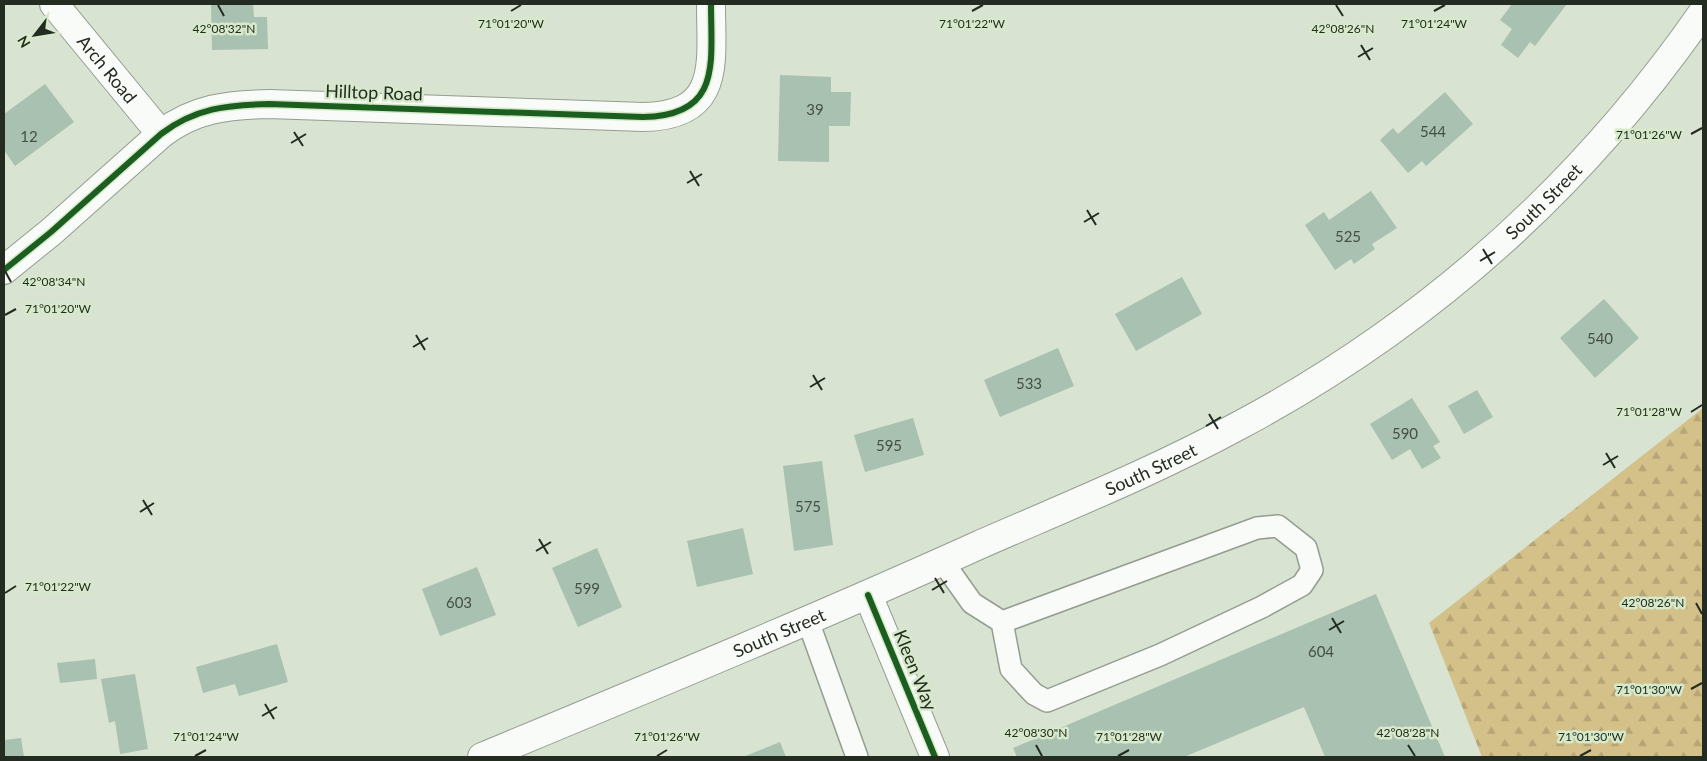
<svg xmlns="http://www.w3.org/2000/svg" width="1707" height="761" font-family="Lato,sans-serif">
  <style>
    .forest { fill: url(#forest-firs) }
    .building { fill: #a9c1b0 }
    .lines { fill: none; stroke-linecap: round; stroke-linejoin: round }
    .lane-casing { stroke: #959d91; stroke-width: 24 }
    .street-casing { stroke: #959d91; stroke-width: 30 }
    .secondary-casing { stroke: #959d91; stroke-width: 30 }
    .lane { stroke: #f9fbf8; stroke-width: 21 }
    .street { stroke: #f9fbf8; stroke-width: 28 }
    .secondary { stroke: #f9fbf8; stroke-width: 28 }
    .cycleway-casing { stroke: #d6eacb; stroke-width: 9 }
    .cycleway { stroke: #1b5e20; stroke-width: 6 }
    .ticks { fill: none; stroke: #242b20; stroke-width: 2 }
    .labels { text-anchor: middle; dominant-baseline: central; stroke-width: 5; stroke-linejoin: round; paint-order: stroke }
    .number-label { font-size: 15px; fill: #455044 }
    .street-label { font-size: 18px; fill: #242b20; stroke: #d6eacb }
    .ticks-label { font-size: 12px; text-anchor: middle; fill: #242b20; stroke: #d6eacb; stroke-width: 5; stroke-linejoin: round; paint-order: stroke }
  </style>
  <defs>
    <pattern id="forest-firs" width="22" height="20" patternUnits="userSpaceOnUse" patternTransform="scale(1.25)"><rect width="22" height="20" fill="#d4c089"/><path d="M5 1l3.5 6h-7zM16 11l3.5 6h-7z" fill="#b6a576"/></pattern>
  </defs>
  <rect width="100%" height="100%" fill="#d8e3d2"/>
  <!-- forest -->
  <path class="forest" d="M 1703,408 L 1703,757 L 1482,757 L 1429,623 Z"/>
  <!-- building -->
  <path class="building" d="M 211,4 L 253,4 L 254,17 L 267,17 L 268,49 L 212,50 Z
    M 1512,4 L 1567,4 L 1535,46 L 1530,42 L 1518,58 L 1501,45 L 1512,29 L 1500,20 Z
    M 780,75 L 831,77 L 831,92 L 851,92 L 850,126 L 829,126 L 829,162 L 778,161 Z
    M 45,84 L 74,122 L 15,166 L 4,150 L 4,114 Z
    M 1445,92 L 1473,124 L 1426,166 L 1422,161 L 1408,173 L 1380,140 L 1393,128 L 1398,134 Z
    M 1371,191 L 1397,228 L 1372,244 L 1375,249 L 1354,264 L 1351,259 L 1335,270 L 1305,225 L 1324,212 L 1329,220 Z
    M 1182,277 L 1202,314 L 1136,351 L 1115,314 Z
    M 1604,299 L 1639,338 L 1595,378 L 1560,338 Z
    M 1058,348 L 1074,386 L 1000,417 L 984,380 Z
    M 1477,390 L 1493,417 L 1464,434 L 1448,406 Z
    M 1412,398 L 1440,442 L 1433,446 L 1441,458 L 1422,469 L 1410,449 L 1392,460 L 1370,424 Z
    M 913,418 L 924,455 L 865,472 L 854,435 Z
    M 822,461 L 833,545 L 794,551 L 783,466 Z
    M 743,528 L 753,574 L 697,587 L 687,541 Z
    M 597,548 L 622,607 L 578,627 L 552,568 Z
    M 477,567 L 496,615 L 440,636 L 422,589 Z
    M 1376,594 L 1445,757 L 1325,757 L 1304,707 L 1184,757 L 1017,757 L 1013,748 Z
    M 277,644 L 288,682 L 239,696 L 235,684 L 203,693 L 196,667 Z
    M 95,659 L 97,679 L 60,683 L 57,663 Z
    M 135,674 L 148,749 L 120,754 L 115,721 L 109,723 L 101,679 Z
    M 21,738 L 24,757 L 4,757 L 4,740 Z
    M 780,742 L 786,757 L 743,757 Z"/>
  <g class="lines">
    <defs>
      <path id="lane" d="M 943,562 L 972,603 L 1002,622 L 1257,528 L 1278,526 L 1306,548 L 1312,570 L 1302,585 L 1262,607 L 1160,655 L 1047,701 L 1034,694 L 1011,669 L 1002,622
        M 808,621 L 857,757"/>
      <g id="street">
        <path id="s1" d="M 54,4 L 161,134"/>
        <path d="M 4,270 L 51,232 L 161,134 C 195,108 227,105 269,104 L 643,117 C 722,116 711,63 711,4"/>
        <path d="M 868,595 L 935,757"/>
      </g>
      <g id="secondary">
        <path id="s2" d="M 482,757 C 648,688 815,619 979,545 C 1066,507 1155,471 1238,426 C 1426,326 1582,186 1703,12"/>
      </g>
    </defs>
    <!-- lane casing -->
    <use href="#lane" class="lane-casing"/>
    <!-- street casing -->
    <use href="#street" class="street-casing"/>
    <!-- secondary casing -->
    <use href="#secondary" class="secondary-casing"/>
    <!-- lane -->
    <use href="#lane" class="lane"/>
    <!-- street -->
    <use href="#street" class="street"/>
    <!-- secondary -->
    <use href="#secondary" class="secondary"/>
    <defs>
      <path id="cycleway" d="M 4,270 L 51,232 L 161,134 C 195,108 227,105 269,104 L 643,117 C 722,116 711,63 711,4
        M 868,595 L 935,757"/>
    </defs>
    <!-- cycleway casing -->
    <use href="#cycleway" class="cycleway-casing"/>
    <!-- cycleway -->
    <use href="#cycleway" class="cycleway"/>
  </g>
  <!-- ticks -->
  <path class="ticks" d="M 218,5 L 224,16M 1336,5 L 1343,16M 511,11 L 521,5M 972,11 L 983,5M 1434,11 L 1445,5M 1361,45 L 1370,60M 1358,57 L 1373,48M 294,132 L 303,146M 1691,134 L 1702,128M 291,143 L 306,134M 690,171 L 699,186M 687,183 L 702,174M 1087,210 L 1096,225M 1084,222 L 1099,213M 1483,249 L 1492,264M 1480,261 L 1495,252M 5,271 L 11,282M 5,315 L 16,309M 416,335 L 425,350M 413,347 L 428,338M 813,375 L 822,390M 810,387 L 825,378M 1691,412 L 1702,405M 1209,414 L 1218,429M 1206,426 L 1221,417M 1606,453 L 1615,468M 1603,465 L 1618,456M 143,500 L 152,515M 140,512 L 154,503M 539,539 L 548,554M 536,551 L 551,542M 935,578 L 944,593M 932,590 L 947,581M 5,593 L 16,586M 1696,603 L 1702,614M 1332,618 L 1341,633M 1329,630 L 1344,621M 1691,689 L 1702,683M 265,704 L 274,719M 262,716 L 277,707M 1036,745 L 1042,756M 1408,745 L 1415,756M 195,756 L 206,750M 657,756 L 667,750M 1118,756 L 1129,750M 1580,756 L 1591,750"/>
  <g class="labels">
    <!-- number labels -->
    <g class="number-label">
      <text x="815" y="109">39</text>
      <text x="1433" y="131">544</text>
      <text x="29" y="136">12</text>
      <text x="1348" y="236">525</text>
      <text x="1600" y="338">540</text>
      <text x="1029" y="383">533</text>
      <text x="1405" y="433">590</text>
      <text x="889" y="445">595</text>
      <text x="808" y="506">575</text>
      <text x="587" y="588">599</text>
      <text x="459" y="602">603</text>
      <text x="1321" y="651">604</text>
    </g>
    <!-- street labels -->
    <g class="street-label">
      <text stroke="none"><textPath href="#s1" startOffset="84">Arch Road</textPath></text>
      <text transform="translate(374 92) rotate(2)">Hilltop Road</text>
      <text stroke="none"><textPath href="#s2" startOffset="1206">South Street</textPath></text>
      <text stroke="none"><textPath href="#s2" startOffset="728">South Street</textPath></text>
      <text stroke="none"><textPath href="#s2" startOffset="322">South Street</textPath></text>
      <text transform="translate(916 670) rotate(68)">Kleen Way</text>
    </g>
  </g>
  <g class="ticks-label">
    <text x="511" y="28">71°01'20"W</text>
    <text x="972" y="28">71°01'22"W</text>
    <text x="1434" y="28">71°01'24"W</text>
    <text x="224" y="33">42°08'32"N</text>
    <text x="1343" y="33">42°08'26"N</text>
    <text x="1649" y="139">71°01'26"W</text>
    <text x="54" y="286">42°08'34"N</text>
    <text x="58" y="313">71°01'20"W</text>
    <text x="1649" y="416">71°01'28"W</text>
    <text x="58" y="591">71°01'22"W</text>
    <text x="1653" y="607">42°08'26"N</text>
    <text x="1649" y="694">71°01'30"W</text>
    <text x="1036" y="737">42°08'30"N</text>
    <text x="1408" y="737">42°08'28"N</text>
    <text x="206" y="741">71°01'24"W</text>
    <text x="667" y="741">71°01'26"W</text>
    <text x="1129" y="741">71°01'28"W</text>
    <text x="1591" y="741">71°01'30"W</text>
  </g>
  <!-- border -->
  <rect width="1707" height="761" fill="none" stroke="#242b20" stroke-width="10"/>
  <!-- north arrow -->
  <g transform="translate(35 35) rotate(239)" stroke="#d6eacb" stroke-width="4" paint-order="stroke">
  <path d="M0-4L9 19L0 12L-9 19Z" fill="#242b20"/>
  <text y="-8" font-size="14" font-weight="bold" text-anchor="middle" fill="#242b20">N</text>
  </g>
</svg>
